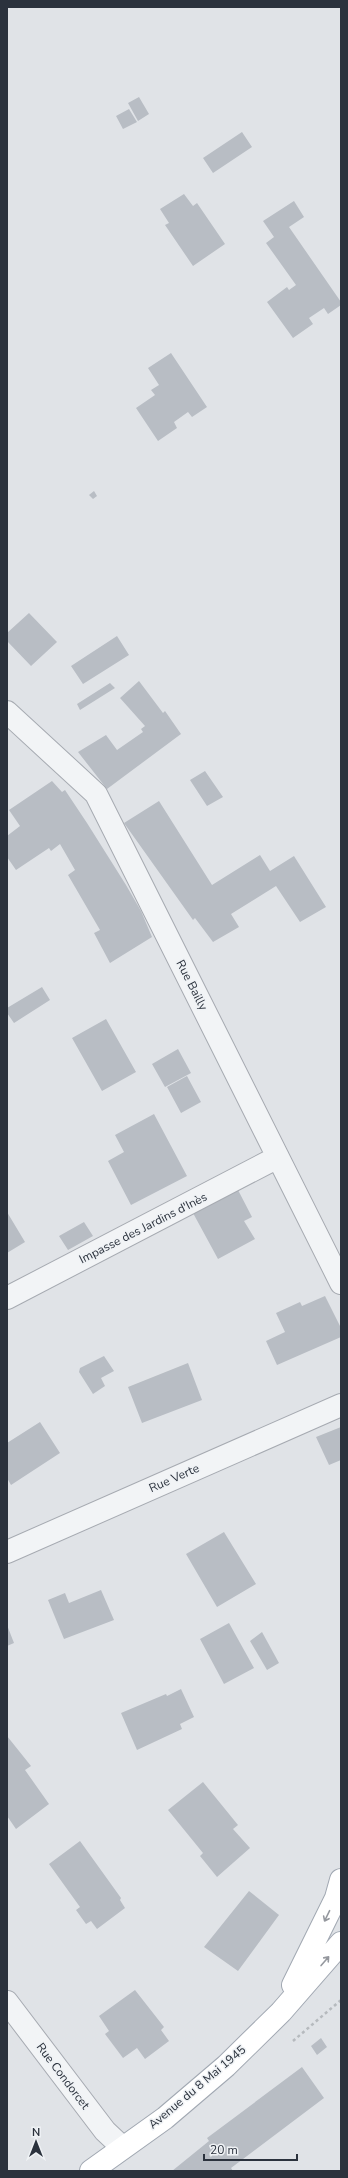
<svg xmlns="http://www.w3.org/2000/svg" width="348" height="2178" font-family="'Nunito Sans',sans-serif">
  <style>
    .building { fill: #b8bdc4 }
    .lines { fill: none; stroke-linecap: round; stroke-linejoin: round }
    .minor-casing { stroke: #a6aab1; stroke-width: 24 }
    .major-casing { stroke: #a1a8b2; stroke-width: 24 }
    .path { stroke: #b6babe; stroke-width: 2.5; stroke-dasharray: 3 3; stroke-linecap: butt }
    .minor { stroke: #f2f4f6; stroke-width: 22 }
    .major { stroke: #fff; stroke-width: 22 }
    .oneway { stroke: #95989e }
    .labels { text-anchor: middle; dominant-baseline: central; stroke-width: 3; stroke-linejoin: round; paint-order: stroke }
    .street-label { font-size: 12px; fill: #2b323d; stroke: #eff2f5 }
  </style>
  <rect width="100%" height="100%" fill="#e0e3e7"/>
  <!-- building -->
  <path class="building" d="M 139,97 L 149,114 L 138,121 L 128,103 Z
    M 129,109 L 137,122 L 123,129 L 116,116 Z
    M 242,132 L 252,147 L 213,173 L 203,158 Z
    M 184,194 L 193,206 L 197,203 L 225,244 L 193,266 L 165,225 L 169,223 L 160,209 Z
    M 294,201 L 304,217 L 289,227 L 341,302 L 341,305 L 328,314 L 324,308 L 309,318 L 313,324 L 293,338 L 267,302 L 287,287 L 289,290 L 296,285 L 266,243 L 274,237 L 263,221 Z
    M 171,353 L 207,407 L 192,417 L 188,412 L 174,422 L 177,428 L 158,441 L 136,408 L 155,395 L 151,390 L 159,385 L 148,368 Z
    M 94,491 L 97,496 L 93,499 L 89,495 Z
    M 29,613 L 57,642 L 31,666 L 7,641 L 7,633 Z
    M 117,636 L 129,655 L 83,684 L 71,666 Z
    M 139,681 L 163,713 L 165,711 L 181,734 L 107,789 L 78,752 L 106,735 L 117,750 L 143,732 L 141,729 L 145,726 L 120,698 Z
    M 110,683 L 115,688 L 80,710 L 77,704 Z
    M 205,771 L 223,797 L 207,806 L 190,780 Z
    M 52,781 L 62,792 L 65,790 L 87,823 L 126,885 L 141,911 L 152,937 L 110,963 L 94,933 L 100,930 L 68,875 L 75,870 L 60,844 L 51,851 L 49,848 L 16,870 L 7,857 L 7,836 L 20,826 L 9,810 Z
    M 159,801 L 212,885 L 260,855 L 270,871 L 294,856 L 326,907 L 300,922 L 276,886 L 231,914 L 239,927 L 213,942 L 195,918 L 193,920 L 124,823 Z
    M 42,987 L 50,1000 L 14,1023 L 7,1013 L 7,1008 Z
    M 106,1019 L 136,1072 L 102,1091 L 72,1038 Z
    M 178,1049 L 191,1073 L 165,1087 L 152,1064 Z
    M 187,1076 L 201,1102 L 181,1113 L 167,1087 Z
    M 154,1114 L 187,1176 L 131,1205 L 108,1161 L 124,1152 L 115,1135 Z
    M 238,1190 L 252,1217 L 244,1221 L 255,1239 L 218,1259 L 193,1213 Z
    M 7,1212 L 25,1242 L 7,1253 Z
    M 84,1222 L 93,1236 L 68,1250 L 59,1236 Z
    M 325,1296 L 341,1328 L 341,1337 L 277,1365 L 266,1341 L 285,1332 L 276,1313 L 300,1302 L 302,1306 Z
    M 104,1356 L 114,1371 L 101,1378 L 105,1386 L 93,1394 L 79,1372 L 80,1368 Z
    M 188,1363 L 202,1400 L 142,1423 L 128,1387 Z
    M 40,1422 L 60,1453 L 11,1485 L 7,1478 L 7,1443 Z
    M 341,1427 L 341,1460 L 329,1465 L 316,1437 Z
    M 224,1532 L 256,1584 L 217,1607 L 186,1554 Z
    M 101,1590 L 114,1620 L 64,1639 L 48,1600 L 65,1593 L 69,1603 Z
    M 229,1623 L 254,1668 L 224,1684 L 200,1639 Z
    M 7,1625 L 14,1643 L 7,1646 Z
    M 262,1632 L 279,1663 L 267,1670 L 250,1641 Z
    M 181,1689 L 194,1717 L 180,1724 L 182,1729 L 137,1750 L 121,1713 L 166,1694 L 167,1696 Z
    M 7,1736 L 31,1766 L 25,1770 L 49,1804 L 16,1829 L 7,1816 Z
    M 203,1782 L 238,1825 L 233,1829 L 250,1848 L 217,1877 L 200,1856 L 203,1853 L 168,1810 Z
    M 80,1841 L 121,1898 L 120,1900 L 125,1908 L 97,1929 L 91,1921 L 86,1924 L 76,1910 L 80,1907 L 49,1864 Z
    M 249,1891 L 279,1915 L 238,1971 L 204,1947 Z
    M 135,1990 L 164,2027 L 161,2030 L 169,2041 L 145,2059 L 137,2048 L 123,2058 L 105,2034 L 109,2031 L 99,2016 Z
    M 321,2038 L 327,2047 L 317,2055 L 311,2046 Z
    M 302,2067 L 324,2098 L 231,2168 L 233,2171 L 172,2171 L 209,2141 L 207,2138 Z"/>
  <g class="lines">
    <defs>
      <path id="minor" d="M 7,712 L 96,794 L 341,1283
        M 7,1298 L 278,1157
        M 7,1552 L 341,1405
        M 7,2002 L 105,2131 L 122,2147"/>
      <path id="major" d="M 293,1985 L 336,1898 L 341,1880
        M 91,2171 L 165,2118 L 226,2066 L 281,2012 L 341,1943"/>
    </defs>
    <!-- minor casing -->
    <use href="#minor" class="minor-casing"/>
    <!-- major casing -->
    <use href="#major" class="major-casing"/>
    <!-- path -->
    <path class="path" d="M 293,2041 L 341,2000"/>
    <!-- minor -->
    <use href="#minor" class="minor"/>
    <!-- major -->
    <use href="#major" class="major"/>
  </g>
  <!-- one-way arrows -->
  <defs><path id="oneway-shaft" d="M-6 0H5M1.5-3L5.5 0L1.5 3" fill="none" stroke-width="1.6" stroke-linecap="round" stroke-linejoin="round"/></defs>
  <g class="oneway">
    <use href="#oneway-shaft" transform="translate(327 1916) rotate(116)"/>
    <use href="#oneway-shaft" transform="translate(325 1961) rotate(-49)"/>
  </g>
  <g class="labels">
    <!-- street labels -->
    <g class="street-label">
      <text transform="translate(192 985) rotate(63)">Rue Bailly</text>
      <text transform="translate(143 1228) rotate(-27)">Impasse des Jardins d'Inès</text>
      <text transform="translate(174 1478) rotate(-24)">Rue Verte</text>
      <text transform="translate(63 2076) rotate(53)">Rue Condorcet</text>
      <text transform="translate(197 2087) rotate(-40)">Avenue du 8 Mai 1945</text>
    </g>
  </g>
  <!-- border -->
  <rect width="348" height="2178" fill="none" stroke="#2b323d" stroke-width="16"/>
  <!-- north arrow -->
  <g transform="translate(36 2142)" stroke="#eff2f5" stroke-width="3" paint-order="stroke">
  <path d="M0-3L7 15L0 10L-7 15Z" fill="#2b323d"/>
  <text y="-6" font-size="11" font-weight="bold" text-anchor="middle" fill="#2b323d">N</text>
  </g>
  <!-- scale -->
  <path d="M204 2154v6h93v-6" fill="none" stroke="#2b323d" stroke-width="2"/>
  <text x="210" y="2154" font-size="12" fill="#2b323d" stroke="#eff2f5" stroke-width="3" paint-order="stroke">20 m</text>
</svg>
